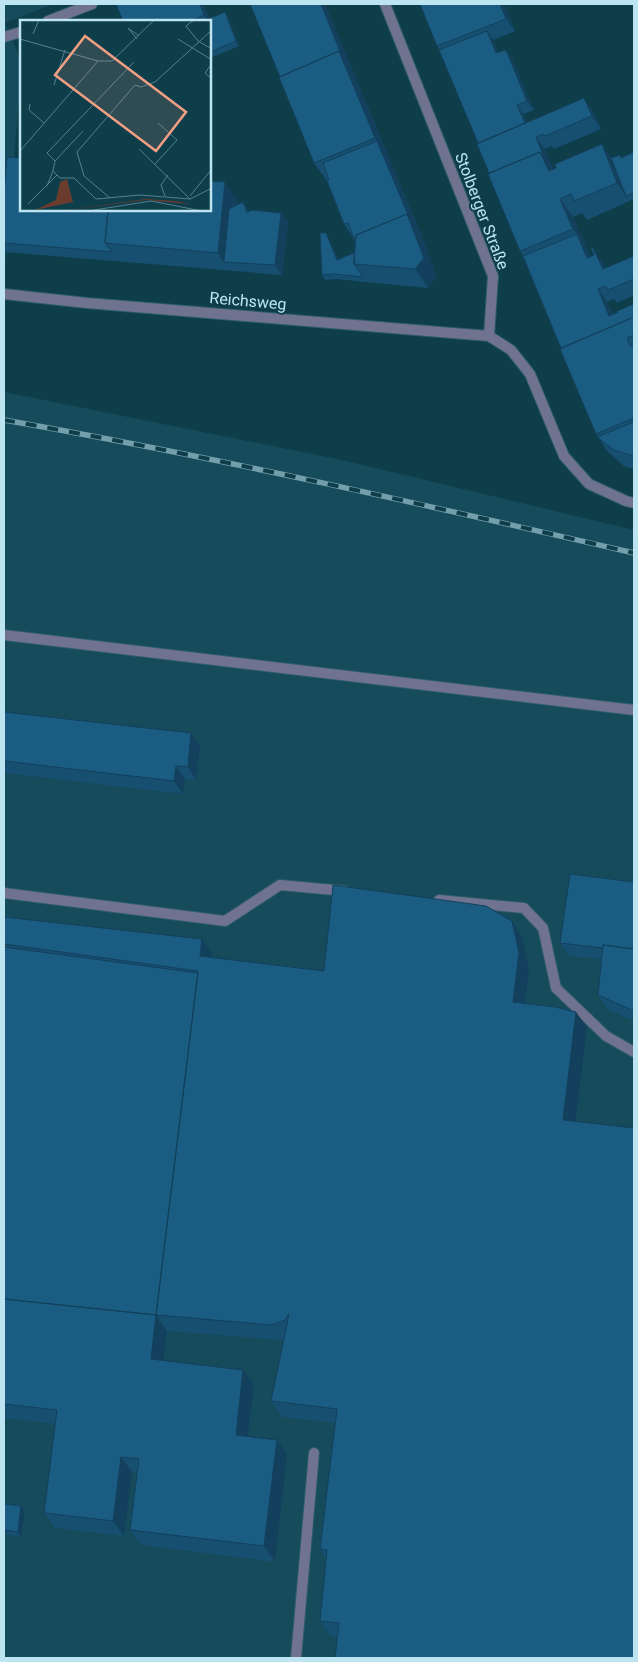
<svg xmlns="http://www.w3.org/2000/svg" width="638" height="1662" font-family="Roboto,sans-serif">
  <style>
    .built { fill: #154b5a }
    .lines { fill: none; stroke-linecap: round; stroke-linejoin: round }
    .lane-casing { stroke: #2e5c69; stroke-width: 12 }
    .street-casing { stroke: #2e5c69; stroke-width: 12 }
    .lane { stroke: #707390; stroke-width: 10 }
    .street { stroke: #707390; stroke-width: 10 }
    .rail-casing { stroke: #749eab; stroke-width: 5.5 }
    .rail { stroke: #0f3e4b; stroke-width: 4; stroke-dasharray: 11; stroke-linecap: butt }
    .wall { fill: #174f71 }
    .shaded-wall { fill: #13405c }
    .building { fill: #1b5c83; stroke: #13405c }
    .labels { text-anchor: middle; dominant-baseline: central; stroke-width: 4; stroke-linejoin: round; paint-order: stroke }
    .street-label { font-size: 16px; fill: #bce4f1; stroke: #0f3e4b }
    .inset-road { fill: none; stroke: #54808d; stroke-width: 1 }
    .view { fill: #f39f83; fill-opacity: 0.15; stroke: #f39f83; stroke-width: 2.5 }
    .inset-edge { fill: none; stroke: #bce4f1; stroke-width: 2.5 }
  </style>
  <rect width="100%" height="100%" fill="#0f3e4b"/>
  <!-- built -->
  <path class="built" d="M 4,4 L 53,4 L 5,23 L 21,61 L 21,76 L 5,265 Z
    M 4,392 L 342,460 L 634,530 L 634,1658 L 4,1658 Z"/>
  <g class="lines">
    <defs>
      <path id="lane" d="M 48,21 L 92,4
        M 4,37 L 21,32
        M 4,635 L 634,710
        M 4,893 L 225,921 L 280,885 L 345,891
        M 439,900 L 524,908 L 543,928 L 556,988 L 606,1036 L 634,1052
        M 296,1658 L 314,1453"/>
      <path id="street" d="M 385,4 L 493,276 L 489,336
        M 4,294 L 87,303 L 489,336 L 511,350 L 530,374 L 564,456 L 589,484 L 626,501 L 634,503"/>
    </defs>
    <!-- lane casing -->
    <use href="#lane" class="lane-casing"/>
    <!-- street casing -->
    <use href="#street" class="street-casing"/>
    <!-- lane -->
    <use href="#lane" class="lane"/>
    <!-- street -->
    <use href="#street" class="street"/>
    <defs>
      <path id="rail" d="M 4,420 C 216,457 425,505 634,553"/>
    </defs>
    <!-- rail casing -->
    <use href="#rail" class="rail-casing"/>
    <!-- rail -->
    <use href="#rail" class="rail"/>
  </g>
  <!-- wall -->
  <path class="wall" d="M 203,4 L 209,19 L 225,12 L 228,17 L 239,46 L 210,58 L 210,21 L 123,21 Z
    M 325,4 L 420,232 L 437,276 L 428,288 L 336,279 L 325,280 L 322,275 L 326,233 L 329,238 L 338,259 L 354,253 L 355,241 L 344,224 L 327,181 L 314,163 Z
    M 420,4 L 504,4 L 515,31 L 493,40 L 498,52 L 512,59 L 534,110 L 523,114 L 527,122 L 593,111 L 601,129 L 554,149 L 552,146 L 545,149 L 553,169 L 602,144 L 611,158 L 620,155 L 622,157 L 634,152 L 634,199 L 587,220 L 582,213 L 573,217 L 590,257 L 602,260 L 605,268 L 634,256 L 634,295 L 617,303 L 614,299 L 607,302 L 613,315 L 634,304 L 634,469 L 624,466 L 608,452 L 596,434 L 523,257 L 520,251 L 478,143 Z
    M 4,192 L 21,210 L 238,201 L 237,205 L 243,202 L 249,211 L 281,213 L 288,222 L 282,275 L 6,252 L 4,249 Z
    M 4,712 L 191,733 L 200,746 L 196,780 L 185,779 L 183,794 L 4,773 Z
    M 634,882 L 634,1021 L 609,1010 L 598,995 L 602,959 L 569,956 L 560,943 Z
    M 4,917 L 202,939 L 212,954 L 212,957 L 324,971 L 512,921 L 522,937 L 529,968 L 525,1003 L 587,1027 L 338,1637 L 331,1636 L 320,1621 L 326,1558 L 320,1549 L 335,1423 L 282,1417 L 271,1401 L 283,1340 L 167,1331 L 163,1360 L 254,1385 L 248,1436 L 277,1440 L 287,1455 L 275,1562 L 141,1545 L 130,1530 L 137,1473 L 132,1472 L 124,1536 L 55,1528 L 44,1513 L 55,1424 L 4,1418 Z
    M 4,1504 L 21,1506 L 25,1511 L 21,1537 L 4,1534 Z"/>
  <!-- shaded-wall -->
  <path class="shaded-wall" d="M 200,4 L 203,4 L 210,21 L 208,21 L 204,15 Z
    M 321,4 L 325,4 L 420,232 L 437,276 L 428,288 L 415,269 L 377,141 L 375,138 L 339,51 Z
    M 500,4 L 504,4 L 515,31 L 506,19 Z
    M 225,12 L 228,17 L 239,46 L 236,41 Z
    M 487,31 L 493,40 L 503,63 L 496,53 Z
    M 506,50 L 512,59 L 534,110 L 527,101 Z
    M 584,98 L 593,111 L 601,129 L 592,116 Z
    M 517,105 L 523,114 L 533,136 L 526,127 Z
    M 536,137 L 545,149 L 562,189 L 549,171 L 540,152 Z
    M 602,144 L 615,163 L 626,196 L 617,183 Z
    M 225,182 L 238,201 L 231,262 L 224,262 L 230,271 L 218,253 Z
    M 560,199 L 573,217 L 596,270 L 587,258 L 577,234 L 573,229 Z
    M 243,202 L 250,212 L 247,212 Z
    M 281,213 L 288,222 L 282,275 L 275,265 Z
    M 326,233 L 329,238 L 341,265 L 337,260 Z
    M 593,248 L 602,260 L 612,282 L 603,269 Z
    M 598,289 L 607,302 L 618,329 L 609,316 Z
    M 191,733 L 200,746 L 196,780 L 188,767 Z
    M 176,766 L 185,779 L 183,794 L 174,781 Z
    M 512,921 L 522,937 L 529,968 L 523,1017 L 513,1002 Z
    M 202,939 L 212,954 L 211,971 L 200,956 Z
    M 576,1012 L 587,1027 L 574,1135 L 563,1120 Z
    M 156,1315 L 167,1331 L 162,1374 L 151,1359 Z
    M 243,1370 L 254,1385 L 246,1450 L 236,1435 Z
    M 277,1440 L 287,1455 L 275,1562 L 264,1546 Z
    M 121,1457 L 132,1472 L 124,1536 L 113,1521 Z
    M 21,1506 L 25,1511 L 21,1537 L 18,1532 Z"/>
  <!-- building -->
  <path class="building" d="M 116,4 L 200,4 L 204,15 L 190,21 L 123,21 Z
    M 250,4 L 321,4 L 341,54 L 339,51 L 280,77 Z
    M 420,4 L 500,4 L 506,19 L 437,46 Z
    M 225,12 L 236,41 L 210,52 L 210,21 L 203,21 Z
    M 487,31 L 496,53 L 506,50 L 527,101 L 517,105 L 525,123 L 478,143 L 439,50 Z
    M 339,51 L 375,138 L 314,163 L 279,77 Z
    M 584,98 L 592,116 L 545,136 L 543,134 L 536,137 L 544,157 L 540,152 L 489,173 L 477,144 Z
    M 377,141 L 409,217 L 407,214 L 356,235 L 356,238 L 354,239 L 348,223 L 344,224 L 327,181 L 329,180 L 323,163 Z
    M 602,144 L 617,183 L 574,201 L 571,194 L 560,199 L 573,229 L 520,251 L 488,174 L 540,152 L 549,171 L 556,168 L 555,164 Z
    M 634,152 L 634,193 L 626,196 L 611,158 L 620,155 L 621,158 Z
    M 7,157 L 21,158 L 21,210 L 108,210 L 105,243 L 112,252 L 4,243 L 4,192 Z
    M 210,181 L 225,182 L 218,253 L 105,243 L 108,210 L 210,210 Z
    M 243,202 L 247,212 L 252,210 L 281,213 L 275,265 L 224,262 L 229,209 Z
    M 407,214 L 424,258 L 415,269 L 354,264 L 356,235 Z
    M 320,233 L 326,233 L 337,260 L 354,253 L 354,264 L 363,277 L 333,274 L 322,275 Z
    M 577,234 L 587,258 L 594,255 L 591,248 L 593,248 L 603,269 L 634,256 L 634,279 L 608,290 L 606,286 L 598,289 L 609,316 L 618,312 L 617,311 L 634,304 L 634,317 L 561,348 L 523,256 Z
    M 634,317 L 634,335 L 627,338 L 630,346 L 634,344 L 634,418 L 596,434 L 560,349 Z
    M 634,422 L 634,456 L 614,450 L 597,437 Z
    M 4,712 L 191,733 L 188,767 L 176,766 L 174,781 L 4,761 Z
    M 570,874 L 634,882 L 634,949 L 603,945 L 603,948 L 560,943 Z
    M 333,885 L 486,906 L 512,921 L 519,953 L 513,1002 L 555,1007 L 576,1012 L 563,1120 L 634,1128 L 634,1658 L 335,1658 L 339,1623 L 320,1621 L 327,1550 L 320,1549 L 337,1409 L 271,1401 L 289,1314 L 285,1320 L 272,1325 L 156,1315 L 198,971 L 4,944 L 4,917 L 202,939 L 200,956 L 324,971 Z
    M 603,945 L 634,949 L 634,1011 L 598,995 Z
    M 4,947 L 198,973 L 156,1315 L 4,1299 Z
    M 4,1299 L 156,1315 L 151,1359 L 243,1370 L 236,1435 L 277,1440 L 264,1546 L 130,1530 L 139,1459 L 121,1457 L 113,1521 L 44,1513 L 57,1410 L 4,1404 Z
    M 4,1504 L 21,1506 L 18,1532 L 4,1530 Z"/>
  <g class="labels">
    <!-- street labels -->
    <g class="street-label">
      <text transform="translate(482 211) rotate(69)">Stolberger Straße</text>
      <text transform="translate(248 301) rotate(5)">Reichsweg</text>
    </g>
  </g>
  <!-- overview -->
  <g transform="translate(20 20)">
    <rect width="191" height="191" fill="#0f3e4b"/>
    <path d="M 47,159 L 53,182 L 15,190 L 36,180 L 40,162 ZM 126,179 L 155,181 L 170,184 L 126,180 L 40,191 Z" fill="#693c2d"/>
    <path class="inset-road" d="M 174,0 L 166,6 L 178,21 L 192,29M 13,14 L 19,0M 0,19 L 78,41 L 92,41 L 134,0M 117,19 L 108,8 L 119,16M 158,19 L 192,40M 190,46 L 185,53 L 192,59M 34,65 L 45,30M 10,84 L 9,90 L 24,103M 63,111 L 35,141 L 33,151 L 40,158 L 54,158 L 76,179 L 120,175 L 170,179 L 192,168M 119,129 L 170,179M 0,131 L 78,41M 35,141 L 27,133 L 114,42M 135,144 L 157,120 L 138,103M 27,166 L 33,151M 145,176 L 141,165 L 148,155M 170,176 L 191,150M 90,178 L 64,156 L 57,132 L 115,65 L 121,67 L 135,62 L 192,10M 8,184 L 37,155M 68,191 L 131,181 L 182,191"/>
    <path class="view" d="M 65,16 L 166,92 L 136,131 L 35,55 Z"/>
    <rect width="191" height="191" class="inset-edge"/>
  </g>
  <!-- border -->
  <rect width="638" height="1662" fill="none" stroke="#bce4f1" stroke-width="10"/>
</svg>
